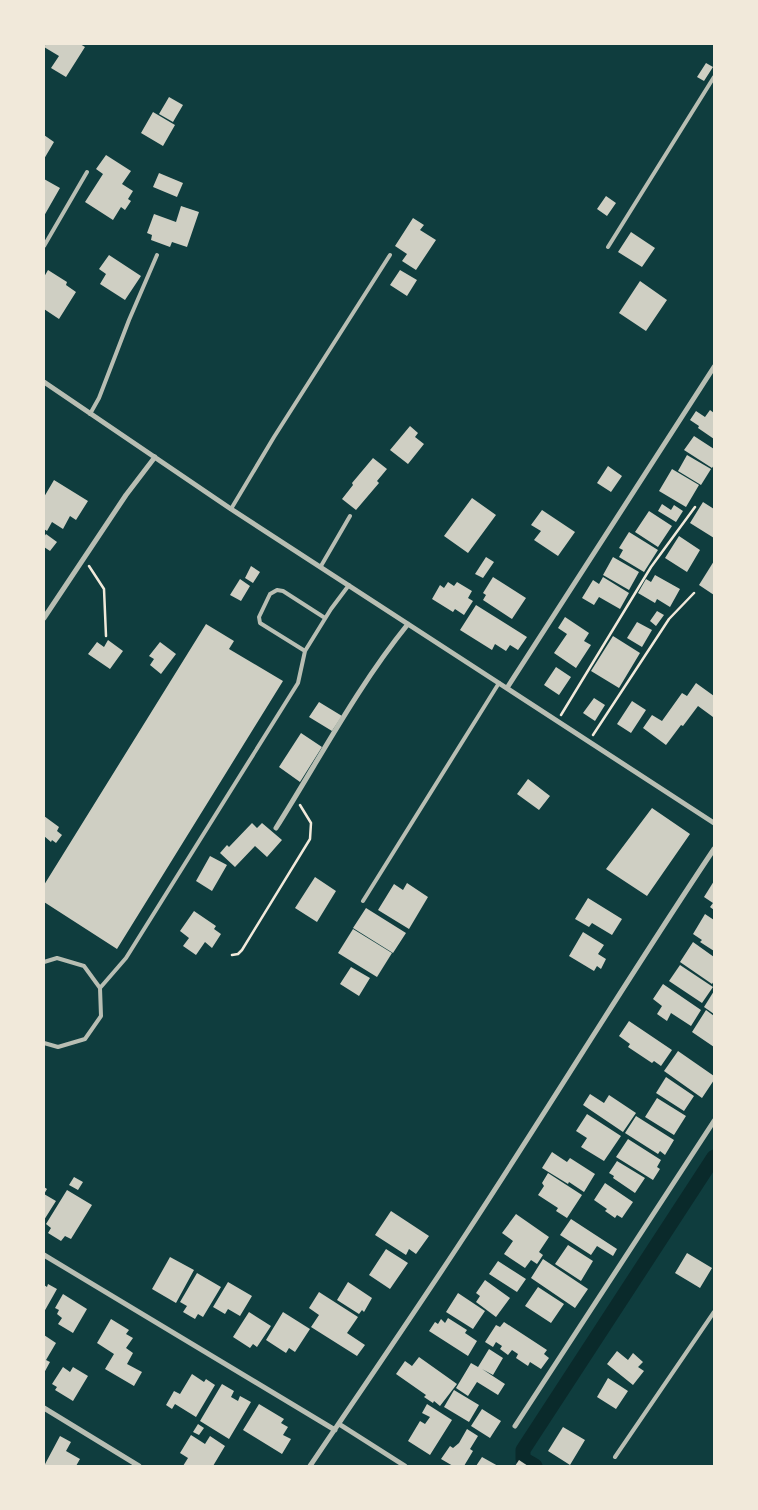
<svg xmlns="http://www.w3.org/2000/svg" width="758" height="1510" font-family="'Fira Sans',sans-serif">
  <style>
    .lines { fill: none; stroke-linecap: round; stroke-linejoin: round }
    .canal { stroke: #0a2a2b; stroke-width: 15 }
    .building { fill: #cfcfc3 }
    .path { stroke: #f1e9da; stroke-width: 2.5 }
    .service { stroke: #b8beb3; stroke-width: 4 }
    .minor { stroke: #b8beb3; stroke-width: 5 }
  </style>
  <rect width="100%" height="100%" fill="#0f3d3e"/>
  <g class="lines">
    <!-- canal -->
    <path class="canal" d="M 535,1466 L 523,1459 L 523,1450 L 714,1157"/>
  </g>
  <!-- building -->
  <path class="building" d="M 46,44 L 80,44 L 85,47 L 66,77 L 51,68 L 59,56 L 44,47 Z
    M 706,63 L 713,67 L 704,81 L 697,77 Z
    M 169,97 L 183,105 L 173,122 L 159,114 Z
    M 153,112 L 175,125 L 163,146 L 141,133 Z
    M 44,135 L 54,142 L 44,159 Z
    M 106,155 L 131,171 L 122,184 L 133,191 L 128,199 L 131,201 L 125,210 L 121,207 L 113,220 L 85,202 L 103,174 L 96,169 Z
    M 159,173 L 183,183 L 177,197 L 153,187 Z
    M 44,179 L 60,188 L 44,216 Z
    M 606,196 L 616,203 L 607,216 L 597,209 Z
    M 181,206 L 199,212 L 187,247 L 172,242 L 170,247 L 151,240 L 152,235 L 147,233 L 154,214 L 176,222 Z
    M 413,218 L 424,225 L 420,230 L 436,240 L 416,270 L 402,261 L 407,254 L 395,246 Z
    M 631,232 L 655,248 L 642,267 L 618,252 Z
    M 109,255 L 141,276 L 125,300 L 100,284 L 106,274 L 99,269 Z
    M 48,270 L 67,282 L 66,285 L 76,292 L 59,319 L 44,309 L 44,277 Z
    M 400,270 L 417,280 L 407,296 L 390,285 Z
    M 640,281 L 667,300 L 646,331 L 619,313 Z
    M 710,410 L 714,413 L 714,439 L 698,428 L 699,426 L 690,420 L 696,411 L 705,417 Z
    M 410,426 L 418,433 L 415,437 L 424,444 L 408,464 L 390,450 Z
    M 694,436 L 714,449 L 714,465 L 712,468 L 684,450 Z
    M 687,455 L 711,469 L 701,485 L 678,471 Z
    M 373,458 L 387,469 L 377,481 L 379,483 L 356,510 L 342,499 L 353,485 L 352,483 Z
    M 608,466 L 622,476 L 611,492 L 597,483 Z
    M 672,469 L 699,485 L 686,507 L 659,491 Z
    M 54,480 L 88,501 L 76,520 L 70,516 L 63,529 L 52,522 L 47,531 L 44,529 L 44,497 Z
    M 472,498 L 496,515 L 468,553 L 444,536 Z
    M 703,502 L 714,509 L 714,538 L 690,523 Z
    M 662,504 L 671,510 L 674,505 L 683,511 L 676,522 L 658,511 Z
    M 542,510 L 575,532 L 558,556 L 534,540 L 541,531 L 531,525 Z
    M 649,511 L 672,526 L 658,547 L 635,532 Z
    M 629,532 L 658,550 L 644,572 L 619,557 L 623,550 L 619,548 Z
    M 46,534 L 57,542 L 50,551 L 44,547 L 44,537 Z
    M 679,536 L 700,550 L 687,572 L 665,558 Z
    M 486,557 L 494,562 L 483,578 L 475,574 Z
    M 613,557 L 639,572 L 629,590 L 603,575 Z
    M 714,561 L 714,595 L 699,585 Z
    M 251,566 L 260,572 L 253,583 L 245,578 Z
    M 655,575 L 680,589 L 670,607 L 657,599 L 655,603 L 638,593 L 646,579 L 651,582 Z
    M 493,577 L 526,598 L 512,619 L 483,600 L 486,595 L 483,593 Z
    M 603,577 L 629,593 L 620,609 L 599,597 L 594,605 L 582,598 L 593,580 L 599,584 Z
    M 240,579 L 250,586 L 241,601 L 230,595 Z
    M 448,582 L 454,586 L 457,582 L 472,591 L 468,598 L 473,601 L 464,615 L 455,609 L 453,612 L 432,599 L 440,585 L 444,588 Z
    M 476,605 L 527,637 L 518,650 L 510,645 L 506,651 L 495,644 L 492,650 L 460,630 Z
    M 657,611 L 664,615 L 656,626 L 650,621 Z
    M 565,617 L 589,633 L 584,641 L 591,645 L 576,668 L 554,653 L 567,634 L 558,628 Z
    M 637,622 L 652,630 L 642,647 L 627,638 Z
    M 206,624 L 234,641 L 229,649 L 283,681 L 117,949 L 44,902 L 44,885 Z
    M 613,636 L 640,653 L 619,688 L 591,671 Z
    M 108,640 L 123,651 L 110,669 L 88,654 L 97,642 L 104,647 Z
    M 160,642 L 176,654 L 161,674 L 150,665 L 154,659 L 149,656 Z
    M 556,667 L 571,677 L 559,695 L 544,685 Z
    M 696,683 L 714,696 L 713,717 L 698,706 L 683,726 L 681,725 L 666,745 L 643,728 L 652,715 L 662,721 L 682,693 L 687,696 Z
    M 594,698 L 605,705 L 595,721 L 583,713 Z
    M 632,701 L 646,710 L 631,733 L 617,724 Z
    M 319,702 L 342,716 L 332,731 L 309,717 Z
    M 301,733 L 322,747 L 300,782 L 279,767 Z
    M 528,779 L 550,796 L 539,810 L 517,794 Z
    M 652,808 L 690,834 L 647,896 L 606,869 Z
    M 44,816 L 59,827 L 57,831 L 62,835 L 56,843 L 52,840 L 51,842 L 44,836 Z
    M 252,823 L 257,828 L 262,823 L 282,840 L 267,857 L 255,846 L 235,867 L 220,853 L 227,845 L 229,847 Z
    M 210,856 L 227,865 L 212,891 L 196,881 Z
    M 315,877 L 336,891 L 317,922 L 295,908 Z
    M 714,881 L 714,910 L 710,907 L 713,903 L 704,897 Z
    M 407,883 L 428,897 L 409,929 L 378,910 L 394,884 L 403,890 Z
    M 588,898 L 622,919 L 612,935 L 592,923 L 589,927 L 575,919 Z
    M 366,908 L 406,933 L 393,953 L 353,928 Z
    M 194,911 L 216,926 L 214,929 L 221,934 L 212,948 L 205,942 L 196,955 L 183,946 L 189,938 L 180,931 Z
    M 705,914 L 714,920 L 714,951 L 700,942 L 702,940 L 693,934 Z
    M 353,929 L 392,953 L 377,977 L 338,953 Z
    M 583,932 L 604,945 L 598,954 L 606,959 L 601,969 L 597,966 L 594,971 L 569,956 Z
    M 693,942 L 714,957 L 714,981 L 712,984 L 680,962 Z
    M 680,965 L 713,987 L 702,1003 L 669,981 Z
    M 351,967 L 370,978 L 359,996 L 340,984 Z
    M 663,984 L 701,1010 L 691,1026 L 671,1013 L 667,1021 L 657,1014 L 662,1006 L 653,999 Z
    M 714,991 L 714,1014 L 704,1007 Z
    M 706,1010 L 714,1016 L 714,1047 L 692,1032 Z
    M 629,1021 L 672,1050 L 661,1066 L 654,1061 L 652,1063 L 628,1047 L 630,1044 L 619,1036 Z
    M 678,1051 L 714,1076 L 714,1080 L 702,1098 L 664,1071 Z
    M 666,1077 L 694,1096 L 684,1111 L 656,1093 Z
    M 590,1094 L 604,1103 L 609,1095 L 636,1113 L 623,1132 L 583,1105 Z
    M 657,1098 L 686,1116 L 674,1135 L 645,1117 Z
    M 587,1114 L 621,1136 L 604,1161 L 581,1147 L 587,1138 L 576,1131 Z
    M 636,1116 L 674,1140 L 665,1155 L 660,1151 L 658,1154 L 625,1133 Z
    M 628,1139 L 661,1160 L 657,1167 L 660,1169 L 653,1180 L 616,1157 Z
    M 552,1152 L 567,1162 L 570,1158 L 595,1174 L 584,1192 L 569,1182 L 568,1184 L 542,1168 Z
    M 617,1161 L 645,1178 L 635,1193 L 613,1178 L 614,1176 L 609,1173 Z
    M 548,1173 L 582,1195 L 567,1218 L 556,1211 L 558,1208 L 538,1195 L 544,1186 L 542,1183 Z
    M 74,1177 L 83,1182 L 78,1190 L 69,1185 Z
    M 605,1183 L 633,1202 L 622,1218 L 617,1215 L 615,1218 L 605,1211 L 607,1209 L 594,1200 Z
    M 44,1187 L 47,1189 L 44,1194 L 56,1201 L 44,1220 Z
    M 67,1190 L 92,1205 L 71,1239 L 65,1236 L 61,1241 L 48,1233 L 51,1228 L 46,1224 Z
    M 391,1211 L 429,1236 L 416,1254 L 409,1249 L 406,1255 L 375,1235 Z
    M 516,1214 L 549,1237 L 539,1252 L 543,1255 L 537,1264 L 531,1260 L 525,1268 L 504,1254 L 513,1241 L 502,1233 Z
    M 571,1219 L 617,1249 L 613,1256 L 597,1246 L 591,1255 L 560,1235 Z
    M 568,1245 L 593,1261 L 581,1281 L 555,1264 Z
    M 386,1249 L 408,1263 L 390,1289 L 369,1275 Z
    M 687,1253 L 712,1268 L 700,1288 L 675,1273 Z
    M 170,1257 L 194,1270 L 176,1303 L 152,1289 Z
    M 543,1259 L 588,1289 L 575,1308 L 531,1278 Z
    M 498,1261 L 526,1279 L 517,1292 L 489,1274 Z
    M 197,1273 L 221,1287 L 203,1317 L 198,1314 L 195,1319 L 183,1312 L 187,1306 L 180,1302 Z
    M 485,1280 L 510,1298 L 496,1317 L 476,1302 L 480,1296 L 476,1293 Z
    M 228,1282 L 252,1296 L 240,1316 L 228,1309 L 225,1314 L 213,1307 Z
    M 348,1282 L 372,1298 L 364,1312 L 362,1310 L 359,1314 L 337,1300 Z
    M 48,1284 L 57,1289 L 44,1312 L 44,1285 L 47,1287 Z
    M 538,1287 L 564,1304 L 551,1323 L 525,1306 Z
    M 319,1292 L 358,1317 L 347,1333 L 365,1345 L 357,1356 L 311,1327 L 319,1315 L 309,1308 Z
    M 458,1293 L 485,1311 L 473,1329 L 446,1312 Z
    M 63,1294 L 87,1309 L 73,1333 L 58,1324 L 62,1318 L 57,1314 L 59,1310 L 55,1308 Z
    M 249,1312 L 271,1326 L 257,1347 L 253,1344 L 250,1348 L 233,1337 Z
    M 283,1312 L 310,1329 L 295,1352 L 289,1348 L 286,1353 L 266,1340 Z
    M 448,1318 L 467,1330 L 465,1333 L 477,1341 L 468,1356 L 429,1331 L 435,1322 L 438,1324 L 441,1319 L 445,1323 Z
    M 111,1319 L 129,1330 L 126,1334 L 133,1338 L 126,1348 L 133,1353 L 127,1364 L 142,1372 L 134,1386 L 105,1369 L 114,1354 L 97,1343 Z
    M 504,1322 L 547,1350 L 544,1354 L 549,1358 L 541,1369 L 530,1362 L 528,1366 L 516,1358 L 518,1354 L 512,1350 L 508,1355 L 500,1349 L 502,1346 L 496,1342 L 493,1347 L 485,1342 L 496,1325 L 500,1327 Z
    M 44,1335 L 56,1343 L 46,1360 L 50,1362 L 44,1373 Z
    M 489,1349 L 503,1358 L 493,1375 L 482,1369 L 505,1384 L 498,1395 L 477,1382 L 468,1396 L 456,1388 L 471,1363 L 478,1367 Z
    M 617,1351 L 628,1360 L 633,1353 L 643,1362 L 638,1367 L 644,1371 L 633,1385 L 607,1364 Z
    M 419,1357 L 457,1384 L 440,1406 L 434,1401 L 433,1403 L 424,1397 L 426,1395 L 396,1374 L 405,1361 L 412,1366 Z
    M 63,1367 L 70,1372 L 73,1367 L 88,1376 L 73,1401 L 55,1390 L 57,1387 L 52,1384 Z
    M 192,1374 L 204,1382 L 206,1379 L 215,1385 L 196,1417 L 175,1404 L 172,1409 L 166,1405 L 174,1391 L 180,1394 Z
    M 608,1378 L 628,1391 L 616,1409 L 597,1397 Z
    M 222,1384 L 234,1391 L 231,1397 L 238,1401 L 240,1396 L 251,1402 L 229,1439 L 200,1421 Z
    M 454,1390 L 479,1405 L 469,1422 L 444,1407 Z
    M 259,1404 L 284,1419 L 281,1423 L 288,1427 L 283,1435 L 291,1439 L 282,1454 L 243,1430 Z
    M 427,1404 L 452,1420 L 430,1455 L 408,1441 L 420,1421 L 425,1424 L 430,1417 L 422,1413 Z
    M 482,1409 L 501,1421 L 490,1438 L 471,1426 Z
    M 198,1424 L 204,1428 L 199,1435 L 193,1432 Z
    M 563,1427 L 585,1440 L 570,1465 L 548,1451 Z
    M 467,1429 L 478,1436 L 470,1449 L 473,1451 L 464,1466 L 453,1466 L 441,1459 L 450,1446 L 453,1448 L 459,1443 Z
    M 191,1435 L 205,1444 L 210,1436 L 225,1446 L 213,1466 L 183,1466 L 188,1458 L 180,1453 Z
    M 60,1436 L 71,1442 L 66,1451 L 80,1459 L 76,1466 L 44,1466 Z
    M 482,1457 L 498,1466 L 476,1466 Z
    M 519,1460 L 528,1466 L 515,1466 Z"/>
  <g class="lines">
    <!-- path -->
    <path class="path" d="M 89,566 L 104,589 L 106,636
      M 561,715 L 651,567 L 695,507
      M 593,735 L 669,619 L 694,593
      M 232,955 L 238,954 L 242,950 L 310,839 L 311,823 L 300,805"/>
    <!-- service -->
    <path class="service" d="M 44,246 L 87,172
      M 608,247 L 714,77
      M 90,414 L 99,398 L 129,320 L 157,255
      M 231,509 L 274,437 L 390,255
      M 321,566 L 350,516
      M 305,651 L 260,623 L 259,617 L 270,594 L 277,590 L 283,591 L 325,618
      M 363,901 L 499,683
      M 44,962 L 57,958 L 84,966 L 100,988 L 101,1016 L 85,1039 L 58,1047 L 44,1043
      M 100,988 L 126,958 L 298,683 L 305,651 L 331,609 L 349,585
      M 615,1457 L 714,1312"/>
    <!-- minor -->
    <path class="minor" d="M 44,382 L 231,509 L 714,823
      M 44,618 L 126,495 L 155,457
      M 507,688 L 714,367
      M 276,828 C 319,760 357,687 408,624
      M 44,1255 L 335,1430
      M 44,1408 L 139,1466
      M 339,1424 L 405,1466
      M 515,1426 L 714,1121
      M 310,1466 C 362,1389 415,1312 466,1234 C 550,1106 629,976 714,849"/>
  </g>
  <!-- border -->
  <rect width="758" height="1510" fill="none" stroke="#f1e9da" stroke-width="90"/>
</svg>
